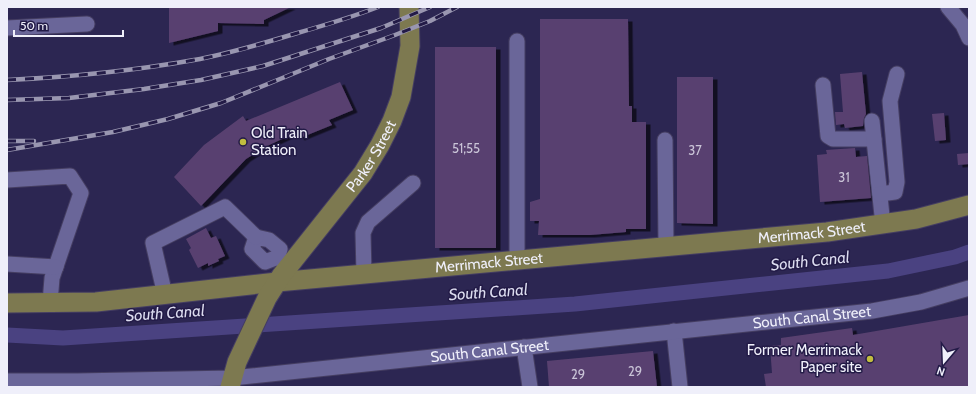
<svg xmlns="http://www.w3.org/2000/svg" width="976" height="394" font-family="Cabin,sans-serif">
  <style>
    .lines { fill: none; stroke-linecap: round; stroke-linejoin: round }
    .canal { stroke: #4a4281; stroke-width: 15 }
    .building { fill: #59416f; filter: url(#shadow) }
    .minor-casing { stroke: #453e62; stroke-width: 17 }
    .major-casing { stroke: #453e62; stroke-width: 21 }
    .minor { stroke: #6a6699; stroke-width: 15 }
    .major { stroke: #7d7950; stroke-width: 19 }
    .rail-casing { stroke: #9996b0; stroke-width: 4.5 }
    .rail { stroke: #231b47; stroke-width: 3; stroke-dasharray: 9; stroke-linecap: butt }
    .poi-dot { fill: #c2bd3f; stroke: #231b47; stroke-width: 1.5 }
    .labels { text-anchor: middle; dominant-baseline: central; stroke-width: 3; stroke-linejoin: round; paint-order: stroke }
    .number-label { font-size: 13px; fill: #cac4d7 }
    .poi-label { font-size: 15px; fill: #efeffa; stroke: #231b47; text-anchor: start }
    .street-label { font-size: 15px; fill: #efeffa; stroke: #231b47 }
    .water-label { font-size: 16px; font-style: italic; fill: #dcdcef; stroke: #231b47 }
  </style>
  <defs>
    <filter id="shadow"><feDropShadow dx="4.5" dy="2.5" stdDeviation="0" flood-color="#0009"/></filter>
  </defs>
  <rect width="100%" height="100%" fill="#2c2652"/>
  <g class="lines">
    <!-- canal -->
    <path class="canal" d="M 7,335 L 63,338 L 575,304 L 888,271 L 955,257 L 969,252"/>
  </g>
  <!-- building -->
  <path class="building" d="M 169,7 L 291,7 L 264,20 L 264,24 L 218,23 L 218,31 L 169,43 Z
    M 540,19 L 628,19 L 629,106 L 632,106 L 632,122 L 646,122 L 646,229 L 626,229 L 626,232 L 590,235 L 538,235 L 539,221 L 530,221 L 530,202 L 540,199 Z
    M 435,47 L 496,47 L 496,248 L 435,248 Z
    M 862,72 L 866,114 L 864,118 L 863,126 L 845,128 L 844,124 L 836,125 L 835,112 L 843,112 L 840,74 Z
    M 677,77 L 713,77 L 713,224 L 677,223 Z
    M 340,82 L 353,110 L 329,120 L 332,125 L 300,138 L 297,132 L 265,147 L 246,159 L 201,206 L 174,177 L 204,145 L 243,116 L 246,121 Z
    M 944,113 L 946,140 L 935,141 L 932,114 Z
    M 855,148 L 856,157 L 867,156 L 871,198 L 820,202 L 817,155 L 827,154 L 826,150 Z
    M 969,153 L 969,164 L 958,165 L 957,154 Z
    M 206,228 L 211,238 L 216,236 L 225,256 L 218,259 L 219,261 L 208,266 L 208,263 L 198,268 L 189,250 L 191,248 L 186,239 Z
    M 969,315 L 969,387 L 766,387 L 764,374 L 772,373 L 770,346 L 781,345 L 781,338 L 852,328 L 853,335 Z
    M 653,351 L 657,387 L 549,387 L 547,361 Z"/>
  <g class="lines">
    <defs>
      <g id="minor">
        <path d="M 948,7 L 963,25 L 969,38"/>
        <path d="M 7,28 L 87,24"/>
        <path d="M 823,85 L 828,136 L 833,139 L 874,139"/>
        <path d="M 872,121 L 883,225"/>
        <path d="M 665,140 L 666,247"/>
        <path d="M 7,180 L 70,176 L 81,193 L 52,278 L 50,303"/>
        <path d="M 880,194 L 895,192 L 897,182 L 890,101 L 897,74"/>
        <path d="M 278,257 L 280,249 L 269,240 L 256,237 L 252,249 L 265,262 L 278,257 L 289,266"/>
        <path d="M 517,261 L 517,41"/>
        <path d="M 7,264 L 56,267"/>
        <path d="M 364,274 L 363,233 L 368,222 L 413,183"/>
        <path d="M 165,295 L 153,243 L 225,207 L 256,237"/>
        <path d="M 674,331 L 680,387"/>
        <path d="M 524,347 L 530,387"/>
        <path id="s1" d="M 7,381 L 77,381 L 232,378 L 872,311 L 921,302 L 969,288"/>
      </g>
      <g id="major">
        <path id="s2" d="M 7,303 L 96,302 L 277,282 L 827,232 L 916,219 L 969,205"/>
        <path id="s3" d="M 230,387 L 237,362 L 267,298 L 281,276 L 363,173 L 380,145 L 392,121 L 401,97 L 410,46 L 409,7"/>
      </g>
    </defs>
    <!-- minor casing -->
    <use href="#minor" class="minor-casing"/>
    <!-- major casing -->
    <use href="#major" class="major-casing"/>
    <!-- minor -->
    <use href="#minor" class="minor"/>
    <!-- major -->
    <use href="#major" class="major"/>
    <defs>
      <path id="rail" d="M 7,80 C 70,77 132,71 194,60 C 228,54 261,44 294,34 C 322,26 350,18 378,7
        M 7,100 L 69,98 L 144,89 L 201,80 L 263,66 L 381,28 L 430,7
        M 7,141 L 34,141
        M 7,150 L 113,132 L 168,119 L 221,103 L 329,59 L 395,35 L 430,21 L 457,7"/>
    </defs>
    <!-- rail casing -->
    <use href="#rail" class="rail-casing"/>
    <!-- rail -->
    <use href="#rail" class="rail"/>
  </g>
  <!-- markers -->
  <g class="poi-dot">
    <circle cx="243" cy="142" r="4"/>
    <circle cx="870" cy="359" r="4"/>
  </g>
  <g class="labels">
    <!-- number labels -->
    <g class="number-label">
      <text x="466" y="148">51;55</text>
      <text x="695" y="150">37</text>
      <text x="844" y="177">31</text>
      <text x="635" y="371">29</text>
      <text x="578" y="374">29</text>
    </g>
    <!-- poi labels -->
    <g class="poi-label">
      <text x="251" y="133">Old Train<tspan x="251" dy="17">Station</tspan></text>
      <text x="862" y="350" text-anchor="end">Former Merrimack<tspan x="862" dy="17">Paper site</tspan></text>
    </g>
    <!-- street labels -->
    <g class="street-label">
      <text stroke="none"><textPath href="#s3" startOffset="273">Parker Street</textPath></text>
      <text stroke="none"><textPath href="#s2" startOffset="808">Merrimack Street</textPath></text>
      <text stroke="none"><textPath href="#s2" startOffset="484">Merrimack Street</textPath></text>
      <text stroke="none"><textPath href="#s1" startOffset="808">South Canal Street</textPath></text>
      <text stroke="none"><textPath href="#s1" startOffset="484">South Canal Street</textPath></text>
    </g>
    <!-- water labels -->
    <g class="water-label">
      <text transform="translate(810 261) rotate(-6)">South Canal</text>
      <text transform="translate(488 292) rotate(-4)">South Canal</text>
      <text transform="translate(165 313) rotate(-4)">South Canal</text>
    </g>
  </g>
  <!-- border -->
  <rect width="976" height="394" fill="none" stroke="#efeffa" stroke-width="16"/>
  <!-- north arrow -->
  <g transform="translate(944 362) rotate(199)" stroke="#231b47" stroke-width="3" paint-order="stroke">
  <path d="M0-3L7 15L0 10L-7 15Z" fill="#efeffa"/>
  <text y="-6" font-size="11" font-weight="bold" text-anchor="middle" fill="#efeffa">N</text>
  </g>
  <!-- scale -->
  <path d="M14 30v6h109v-6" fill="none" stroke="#efeffa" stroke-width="2"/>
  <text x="20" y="30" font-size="12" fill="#efeffa" stroke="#231b47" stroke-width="3" paint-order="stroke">50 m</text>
</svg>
